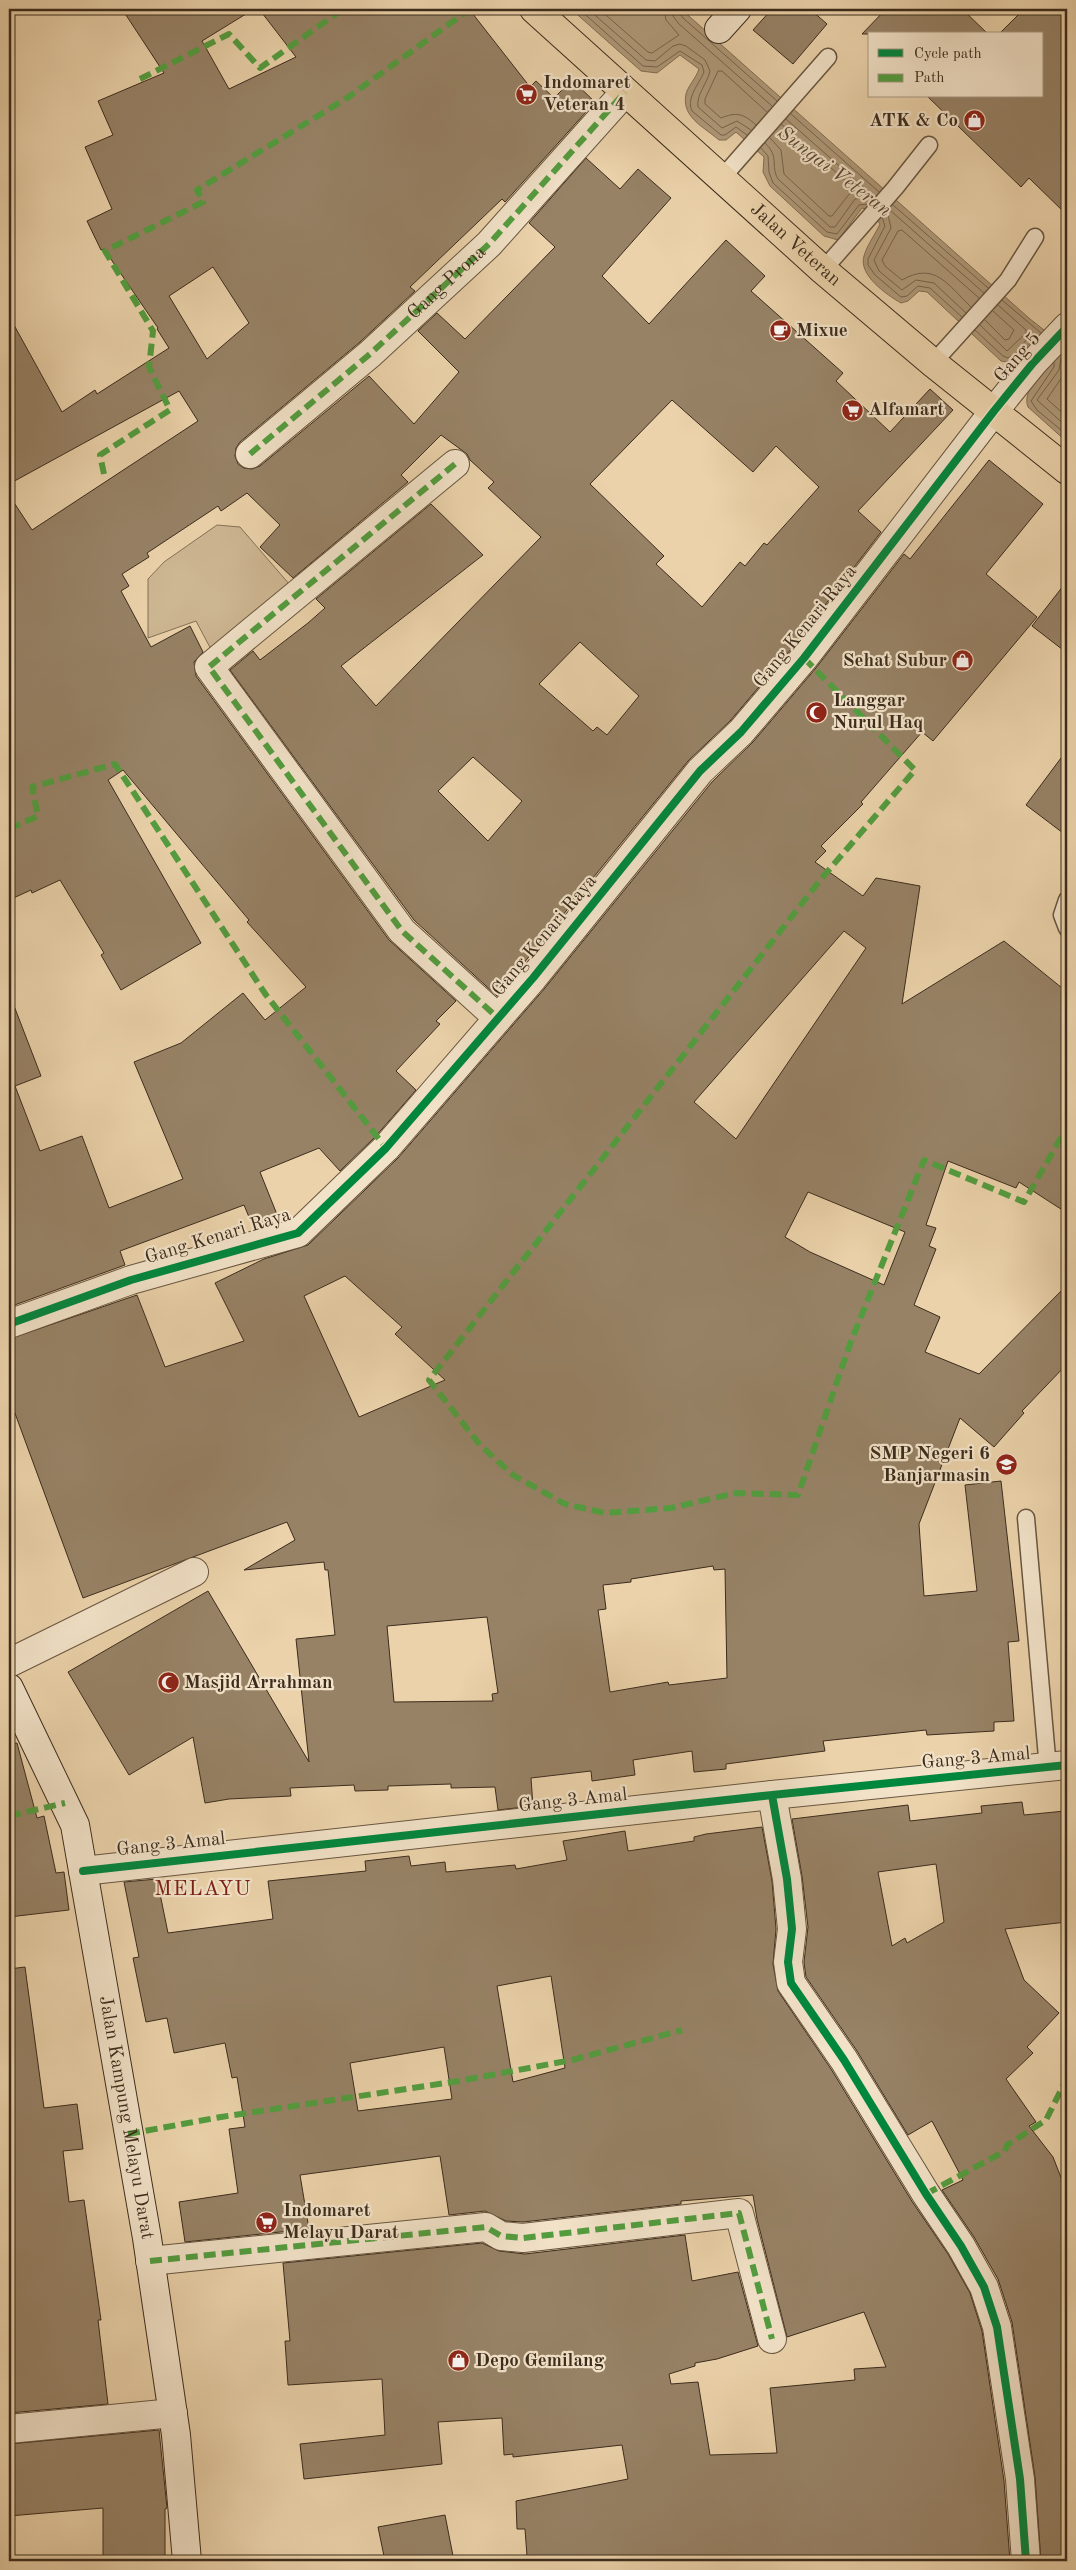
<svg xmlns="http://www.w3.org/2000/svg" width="1076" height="2570" font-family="'Old Standard TT',serif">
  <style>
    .green { fill: #cdb692; stroke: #847158 }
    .water { fill: #b09a7a; stroke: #826e55 }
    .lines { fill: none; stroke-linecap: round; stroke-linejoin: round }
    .shore { stroke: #76634c; stroke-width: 1 }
    .building { fill: #978266; stroke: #3c2c1d; fill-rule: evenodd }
    .lane-casing { stroke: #685640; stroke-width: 19 }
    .street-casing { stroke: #685640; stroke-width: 30 }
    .secondary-casing { stroke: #3c2c1d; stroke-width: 30 }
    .primary-casing { stroke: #3c2c1d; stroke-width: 30 }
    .lane { stroke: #f2e2c8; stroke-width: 16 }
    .street { stroke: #f2e2c8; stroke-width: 28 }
    .secondary { stroke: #f2e2c8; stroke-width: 28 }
    .primary { stroke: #ebd2aa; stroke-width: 28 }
    .quiet { stroke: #529d3f; stroke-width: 6; stroke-dasharray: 12 6; stroke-linecap: butt }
    .cycleway-casing { stroke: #f2e2c8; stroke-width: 11 }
    .cycleway { stroke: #00873e; stroke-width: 8 }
    .labels { text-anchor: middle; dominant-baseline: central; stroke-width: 4.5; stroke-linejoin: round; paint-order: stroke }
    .poi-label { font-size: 19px; font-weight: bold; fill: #3c2c1d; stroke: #f2e2c8; text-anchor: start }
    .street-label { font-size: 19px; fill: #3c2c1d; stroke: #f2e2c8 }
    .water-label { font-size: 20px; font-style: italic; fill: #594834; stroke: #f2e2c8 }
    .quarter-label { font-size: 21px; letter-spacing: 1px; fill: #7a1f14; stroke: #f2e2c8 }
  </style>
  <rect width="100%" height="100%" fill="#ebd2aa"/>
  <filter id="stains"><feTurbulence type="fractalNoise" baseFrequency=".004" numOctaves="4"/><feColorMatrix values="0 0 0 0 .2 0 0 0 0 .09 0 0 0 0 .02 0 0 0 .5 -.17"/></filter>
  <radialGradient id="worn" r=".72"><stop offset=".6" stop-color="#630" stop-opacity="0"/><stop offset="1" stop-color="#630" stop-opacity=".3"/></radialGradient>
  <!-- green -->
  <path class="green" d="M 217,525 L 240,527 L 290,585 L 214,655 L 196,621 L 148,638 L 148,579 L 164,562 Z"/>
  <!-- water -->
  <path class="water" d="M 571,9 L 681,9 L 1030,319 L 1067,348 L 1067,442 L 1028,407 C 1022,391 1040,376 1050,364 L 1036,346 L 1029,344 C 1020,355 1016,365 1001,361 L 927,292 L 919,291 L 908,301 L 901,303 C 887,295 858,275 864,256 C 867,245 875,235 880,224 L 870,210 L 862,208 L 838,240 L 824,236 L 770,186 L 763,172 L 764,157 L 736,132 L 726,140 L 719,140 C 704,127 681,117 686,94 C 688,86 696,78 699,69 L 680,55 L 657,73 L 641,71 Z"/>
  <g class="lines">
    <!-- shore -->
    <path class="shore" d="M 579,9 L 643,66 L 657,67 L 680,51 L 702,65 L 704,72 C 699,84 686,98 692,111 L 721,135 L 725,135 L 736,127 L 747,135
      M 588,9 L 646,60 L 655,61 L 673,46 L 680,44 L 686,46 L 705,60 L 710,71 C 707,84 696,95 698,107 L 722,128 L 737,121 L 751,130
      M 599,9 L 648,52 L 652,53 L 679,35 L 666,20 L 664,9
      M 671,9 L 673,16 L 678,23 L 772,106
      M 677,9 L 683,18 L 777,101
      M 791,114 L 879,192
      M 756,125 C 743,113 736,112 721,118 L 705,104 L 705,99 L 718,71 L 722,71 L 767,112
      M 770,138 L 781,150 L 784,174 L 829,216 L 832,216 L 854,188 L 781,124
      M 765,143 C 780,157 770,165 778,179 L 830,227 L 835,227 L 855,199 L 871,197 L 870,193 L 786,119
      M 761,148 L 768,156 L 769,172 L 773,183 L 827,232 L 837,234 L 859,205 L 869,204
      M 893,205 L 988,288
      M 882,217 L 885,226 L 868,259 L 868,265 L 875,275 L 901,297 L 907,296 L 918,286 L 930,288 L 962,317
      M 1002,300 L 1041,333
      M 971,307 C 948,285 935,261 902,280 L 885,266 L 882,260 L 898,231 L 902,230 L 979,298
      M 966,313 L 934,283 L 916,280 L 902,290 L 879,271 L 874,260 L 891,228 L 887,211 L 891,211 L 984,293
      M 985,320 L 1005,340 L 1009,339 L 1014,330 L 993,311
      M 980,325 L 1007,351 L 1026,333 L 1026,330 L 998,305
      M 975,330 L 1003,356 L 1008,358 L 1016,353 L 1026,340 L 1034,340
      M 1067,358 L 1061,358 L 1059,370 L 1037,400 L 1067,427
      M 1054,362 L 1054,367 L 1031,401 L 1037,410 L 1067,435
      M 1067,370 L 1047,399 L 1067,417"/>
  </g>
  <!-- building -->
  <path class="building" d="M 122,9 L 254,9 L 202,41 L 229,89 L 296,57 L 259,9 L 469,9 L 530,87 L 536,81 L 554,98 L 572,80 L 595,102 L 505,202 L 502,199 L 410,287 L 415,291 L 360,342 L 240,442 L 236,448 L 235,456 L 238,464 L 244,468 L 252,469 L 260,466 L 369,376 L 414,424 L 459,372 L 418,331 L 437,313 L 465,339 L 555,247 L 529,223 L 586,158 L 620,189 L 638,169 L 671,198 L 602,276 L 649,324 L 726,240 L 765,276 L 751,291 L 843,373 L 836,381 L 890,432 L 930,389 L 953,410 L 858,511 L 881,532 L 792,648 L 730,721 L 688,761 L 497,996 L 414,920 L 230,670 L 253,651 L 260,660 L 308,623 L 325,608 L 316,599 L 431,504 L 483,555 L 341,666 L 376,706 L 541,537 L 488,488 L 494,482 L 470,460 L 467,454 L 441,435 L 401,475 L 408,482 L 293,578 L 260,547 L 280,525 L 247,493 L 221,511 L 218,506 L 147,553 L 149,557 L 122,574 L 129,586 L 121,591 L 151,647 L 190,626 L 203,652 L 194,662 L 196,676 L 389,940 L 456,1001 L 436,1021 L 440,1024 L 396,1071 L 416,1090 L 375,1137 L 340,1171 L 319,1148 L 260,1172 L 280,1222 L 254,1229 L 244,1205 L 120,1251 L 125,1265 L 9,1307 L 9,998 L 11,998 L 41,1076 L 15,1086 L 40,1151 L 82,1136 L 109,1208 L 183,1179 L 134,1062 L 181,1043 L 243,993 L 265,1020 L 306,987 L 247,922 L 249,920 L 123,770 L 108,780 L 201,943 L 121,990 L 101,955 L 104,953 L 60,880 L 32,893 L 31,890 L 9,900 L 9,495 L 32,530 L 198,421 L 179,391 L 9,484 L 9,316 L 62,412 L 95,390 L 97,394 L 169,348 L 157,329 L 158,328 L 104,249 L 101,250 L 87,221 L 112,209 L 85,147 L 113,135 L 98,101 L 164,73 ZM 213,267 L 249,323 L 207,359 L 169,296 ZM 672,400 L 753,472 L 776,446 L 819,487 L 767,545 L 764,543 L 745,566 L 740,562 L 702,607 L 656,564 L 664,556 L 590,484 ZM 580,642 L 639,696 L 607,735 L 597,727 L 593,731 L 539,684 ZM 473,757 L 522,801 L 488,841 L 438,791 Z
    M 772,9 L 810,9 L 827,24 L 793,64 L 753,30 Z
    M 886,9 L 962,9 L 988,34 L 862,34 Z
    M 1024,9 L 1067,9 L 1067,215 L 1029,178 L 1021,187 L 927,96 L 1042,96 L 1042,34 L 999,34 Z
    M 989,460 L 1043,504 L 986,574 L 1037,617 L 933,741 L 922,732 L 861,802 L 863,804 L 821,846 L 826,851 L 815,862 L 863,896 L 876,878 L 920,886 L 902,1004 L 1004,941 L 1067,992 L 1067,1213 L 1019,1182 L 1016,1188 L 948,1161 L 926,1225 L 936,1228 L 929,1246 L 936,1249 L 914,1305 L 940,1317 L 925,1352 L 979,1374 L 1067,1285 L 1067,1364 L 1022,1411 L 1024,1413 L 994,1447 L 960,1418 L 919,1524 L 924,1596 L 977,1591 L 965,1485 L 1001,1481 L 1019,1641 L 1008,1642 L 1014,1721 L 994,1722 L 994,1731 L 927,1735 L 926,1730 L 823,1741 L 825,1751 L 726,1764 L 726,1769 L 694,1772 L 692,1751 L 633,1760 L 635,1775 L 592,1781 L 591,1771 L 531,1778 L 533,1806 L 498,1810 L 495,1787 L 451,1788 L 451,1784 L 388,1786 L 388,1790 L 355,1791 L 354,1785 L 290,1788 L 291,1796 L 229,1799 L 205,1803 L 193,1737 L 129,1775 L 68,1672 L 208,1591 L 309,1762 L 296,1639 L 335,1635 L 328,1570 L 325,1570 L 324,1562 L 244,1570 L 295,1540 L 287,1522 L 83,1598 L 9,1397 L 9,1339 L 137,1295 L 165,1367 L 244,1341 L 215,1283 L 264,1259 L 308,1245 L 398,1158 L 545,988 L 712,782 L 753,742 L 816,668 L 904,554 L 910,559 ZM 844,931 L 866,948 L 736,1139 L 694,1102 ZM 808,1192 L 905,1232 L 884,1285 L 810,1252 L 785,1237 ZM 345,1276 L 402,1327 L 395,1334 L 445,1380 L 359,1417 L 304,1296 ZM 713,1566 L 714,1570 L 725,1569 L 727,1678 L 669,1685 L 668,1682 L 610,1692 L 598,1610 L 606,1609 L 603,1585 L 631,1582 L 631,1579 ZM 487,1617 L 498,1693 L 492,1694 L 493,1701 L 394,1702 L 387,1626 Z
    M 1067,581 L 1067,653 L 1032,626 Z
    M 1067,750 L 1067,836 L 1026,805 Z
    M 17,1743 L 37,1818 L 44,1816 L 56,1873 L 64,1872 L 69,1910 L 9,1917 L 9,1744 Z
    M 1022,1802 L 1024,1815 L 1065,1811 L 1067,1831 L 1067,1922 L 1005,1929 L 1024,1980 L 1059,2013 L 1027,2047 L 1033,2053 L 1006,2079 L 1036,2122 L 1029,2126 L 1053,2157 L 1067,2193 L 1067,2561 L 1041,2561 L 1035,2477 L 1012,2322 L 998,2279 L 974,2237 L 942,2190 L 963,2180 L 932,2121 L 908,2135 L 857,2051 L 806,1977 L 804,1962 L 808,1927 L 802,1876 L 792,1819 L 908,1805 L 910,1821 L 982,1813 L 981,1806 ZM 936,1864 L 944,1922 L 907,1943 L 905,1938 L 892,1946 L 878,1872 Z
    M 762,1827 L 772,1881 L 776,1929 L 773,1964 L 778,1991 L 831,2069 L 913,2203 L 948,2254 L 970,2293 L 982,2331 L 1004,2481 L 1010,2561 L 532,2561 L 532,2556 L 527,2556 L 525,2529 L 517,2529 L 516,2501 L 628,2479 L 622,2445 L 513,2457 L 513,2454 L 504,2455 L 502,2418 L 438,2422 L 442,2464 L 304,2479 L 300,2444 L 385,2435 L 382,2379 L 288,2385 L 285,2341 L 290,2341 L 283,2263 L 482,2243 L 499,2251 L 525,2254 L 685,2235 L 692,2281 L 738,2272 L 758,2346 L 717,2359 L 695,2363 L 695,2366 L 669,2374 L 671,2384 L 698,2382 L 710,2455 L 777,2453 L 770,2388 L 855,2380 L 854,2369 L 886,2367 L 864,2312 L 787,2337 L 757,2219 L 753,2195 L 681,2201 L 681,2204 L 523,2222 L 506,2221 L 485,2211 L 449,2215 L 440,2156 L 300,2175 L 309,2229 L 185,2242 L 179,2202 L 238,2193 L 229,2129 L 245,2127 L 237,2077 L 232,2078 L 225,2043 L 174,2053 L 167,2018 L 146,2022 L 133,1958 L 139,1957 L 124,1882 L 157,1879 L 168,1933 L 273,1919 L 268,1881 L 366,1871 L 365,1861 L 409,1856 L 411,1866 L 445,1862 L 446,1872 L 515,1865 L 516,1869 L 567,1860 L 563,1841 L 625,1831 L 628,1851 L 694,1841 L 694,1837 L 706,1834 ZM 551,1976 L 565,2068 L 513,2082 L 497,1986 ZM 444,2047 L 452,2099 L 358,2111 L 350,2063 Z
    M 25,1967 L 44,2108 L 77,2104 L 83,2149 L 63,2151 L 69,2202 L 84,2200 L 101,2320 L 98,2320 L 108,2404 L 9,2413 L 9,1969 Z
    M 159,2430 L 167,2508 L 165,2509 L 165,2561 L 103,2561 L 103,2508 L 9,2516 L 9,2444 Z
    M 445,2515 L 454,2561 L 385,2561 L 378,2527 Z"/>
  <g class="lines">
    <defs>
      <path id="lane" d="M 721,179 L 828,57
        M 823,270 L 895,188 L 929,145
        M 933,363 L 1008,280 L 1035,237
        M 1067,900 L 1062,915 L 1067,928
        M 1026,1518 L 1048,1769"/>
      <g id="street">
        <path id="s1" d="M 250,454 L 370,354 L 489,244 L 625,92"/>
        <path d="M 455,464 L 209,667 L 402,931 L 498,1018"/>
        <path d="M 9,1324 L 131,1280 L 298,1233 L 386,1148 L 533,978 L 700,771 L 741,732 L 804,658 L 994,411 L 1033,363 L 1067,327"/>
        <path d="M 9,1663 L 194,1572"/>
        <path d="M 772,1795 L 787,1879 L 792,1929 L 788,1962 L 791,1983 L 844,2060 L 926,2194 L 961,2246 L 984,2287 L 997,2327 L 1020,2479 L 1026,2561"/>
        <path d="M 83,1871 L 772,1795 L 1067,1765"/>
        <path d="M 150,2261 L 486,2227 L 501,2236 L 523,2238 L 739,2213 L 772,2339"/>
        <path d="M 9,2429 L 173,2413"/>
      </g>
      <g id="secondary">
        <path d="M 719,29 L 737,9"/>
        <path id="s2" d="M 9,1688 L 75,1825 L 147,2238 L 176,2435 L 187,2561"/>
      </g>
      <g id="primary">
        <path id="s3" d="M 534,9 L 823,270 L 933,363 L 1067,470"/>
      </g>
    </defs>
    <!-- lane casing -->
    <use href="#lane" class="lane-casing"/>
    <!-- street casing -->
    <use href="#street" class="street-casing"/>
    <!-- secondary casing -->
    <use href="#secondary" class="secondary-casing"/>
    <!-- primary casing -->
    <use href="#primary" class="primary-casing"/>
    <!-- lane -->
    <use href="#lane" class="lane"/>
    <!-- street -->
    <use href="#street" class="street"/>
    <!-- secondary -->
    <use href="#secondary" class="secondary"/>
    <!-- primary -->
    <use href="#primary" class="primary"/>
    <!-- quiet -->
    <path class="quiet" d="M 140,79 L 229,34 L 260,68 L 343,9
      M 250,454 L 370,354 L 489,244 L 625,92
      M 455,464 L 209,667 L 402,931 L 498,1018
      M 104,474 L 100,455 L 170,410 L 149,367 L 153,331 L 105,251 L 203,202 L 197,190 L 347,98 L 470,9
      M 804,658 L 915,770 L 821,879 L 429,1380 L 480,1445 L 513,1475 L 565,1504 L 605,1513 L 671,1508 L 736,1493 L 798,1495 L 850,1344 L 924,1160 L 1024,1202 L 1067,1127
      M 9,829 L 38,816 L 32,787 L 115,764 L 266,995 L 386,1148
      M 9,1816 L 65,1803
      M 128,2134 L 221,2117 L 459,2081 L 572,2060 L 682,2030
      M 926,2194 L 1005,2151 L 1007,2145 L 1046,2120 L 1067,2078
      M 150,2261 L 486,2227 L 501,2236 L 523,2238 L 739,2213 L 772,2339"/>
    <defs>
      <path id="cycleway" d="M 9,1324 L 131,1280 L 298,1233 L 386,1148 L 533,978 L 700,771 L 741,732 L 804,658 L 994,411 L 1033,363 L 1067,327
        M 772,1795 L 787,1879 L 792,1929 L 788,1962 L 791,1983 L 844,2060 L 926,2194 L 961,2246 L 984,2287 L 997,2327 L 1020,2479 L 1026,2561
        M 83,1871 L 772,1795 L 1067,1765"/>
    </defs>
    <!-- cycleway casing -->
    <use href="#cycleway" class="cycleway-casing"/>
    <!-- cycleway -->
    <use href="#cycleway" class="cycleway"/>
  </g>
  <!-- icons -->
  <defs>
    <symbol id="supermarket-disc" viewBox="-11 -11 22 22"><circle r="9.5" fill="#8f2418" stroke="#f2e2c8"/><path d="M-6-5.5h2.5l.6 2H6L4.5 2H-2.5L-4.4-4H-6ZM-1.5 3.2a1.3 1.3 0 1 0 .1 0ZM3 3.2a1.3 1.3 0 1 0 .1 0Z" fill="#fff"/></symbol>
    <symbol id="shop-disc" viewBox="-11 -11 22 22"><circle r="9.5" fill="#8f2418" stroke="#f2e2c8"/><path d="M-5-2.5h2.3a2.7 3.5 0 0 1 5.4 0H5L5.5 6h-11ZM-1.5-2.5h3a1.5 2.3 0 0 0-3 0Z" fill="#fff"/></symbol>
    <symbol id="cafe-disc" viewBox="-11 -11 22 22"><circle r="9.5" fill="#8f2418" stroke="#f2e2c8"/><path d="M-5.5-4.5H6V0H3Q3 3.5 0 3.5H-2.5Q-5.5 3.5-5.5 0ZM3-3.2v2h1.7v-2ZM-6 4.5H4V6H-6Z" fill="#fff"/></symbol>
    <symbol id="mosque-disc" viewBox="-11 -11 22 22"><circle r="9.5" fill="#8f2418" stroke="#f2e2c8"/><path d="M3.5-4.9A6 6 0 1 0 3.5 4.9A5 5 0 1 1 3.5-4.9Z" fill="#fff"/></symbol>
    <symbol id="school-disc" viewBox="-11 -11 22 22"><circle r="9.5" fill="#8f2418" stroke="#f2e2c8"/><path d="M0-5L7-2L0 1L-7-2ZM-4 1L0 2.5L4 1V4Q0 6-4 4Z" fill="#fff"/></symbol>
  </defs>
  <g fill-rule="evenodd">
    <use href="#supermarket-disc" x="514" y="82" width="25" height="25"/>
    <use href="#shop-disc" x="962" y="108" width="25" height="25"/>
    <use href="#cafe-disc" x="768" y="318" width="25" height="25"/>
    <use href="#supermarket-disc" x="840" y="398" width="25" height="25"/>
    <use href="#shop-disc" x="950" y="648" width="25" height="25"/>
    <use href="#mosque-disc" x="804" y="700" width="25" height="25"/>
    <use href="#school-disc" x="994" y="1452" width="25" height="25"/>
    <use href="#mosque-disc" x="156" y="1670" width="25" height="25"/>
    <use href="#supermarket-disc" x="254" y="2210" width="25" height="25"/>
    <use href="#shop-disc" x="446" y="2348" width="25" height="25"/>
  </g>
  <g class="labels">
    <!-- poi labels -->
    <g class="poi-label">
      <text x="543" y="83">Indomaret<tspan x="543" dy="22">Veteran 4</tspan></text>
      <text x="958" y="121" text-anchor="end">ATK &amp; Co</text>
      <text x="796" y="331">Mixue</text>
      <text x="868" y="410">Alfamart</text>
      <text x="947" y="661" text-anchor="end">Sehat Subur</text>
      <text x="833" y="701">Langgar<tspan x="833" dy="22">Nurul Haq</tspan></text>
      <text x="990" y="1454" text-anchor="end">SMP Negeri 6<tspan x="990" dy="22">Banjarmasin</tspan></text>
      <text x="184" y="1683">Masjid Arrahman</text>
      <text x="283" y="2211">Indomaret<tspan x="283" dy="22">Melayu Darat</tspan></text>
      <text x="475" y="2361">Depo Gemilang</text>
    </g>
    <!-- street labels -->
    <g class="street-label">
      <text stroke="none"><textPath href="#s3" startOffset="352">Jalan Veteran</textPath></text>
      <text stroke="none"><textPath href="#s1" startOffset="261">Gang Prona</textPath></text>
      <text transform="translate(1018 358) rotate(-49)">Gang 5</text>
      <text transform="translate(806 627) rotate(-51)">Gang Kenari Raya</text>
      <text transform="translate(545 936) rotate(-50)">Gang Kenari Raya</text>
      <text transform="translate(218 1237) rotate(-17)">Gang Kenari Raya</text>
      <text transform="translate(976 1759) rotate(-5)">Gang 3 Amal</text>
      <text transform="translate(573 1801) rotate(-6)">Gang 3 Amal</text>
      <text transform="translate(171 1845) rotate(-6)">Gang 3 Amal</text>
      <text stroke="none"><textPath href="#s2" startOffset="449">Jalan Kampung Melayu Darat</textPath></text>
    </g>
    <!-- water labels -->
    <g class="water-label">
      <text transform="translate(834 172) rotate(37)">Sungai Veteran</text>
    </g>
    <!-- quarter labels -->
    <g class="quarter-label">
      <text x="203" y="1889">MELAYU</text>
    </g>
  </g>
  <!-- margin -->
  <rect width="1076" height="2570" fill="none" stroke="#ebd2aa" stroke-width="30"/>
  <rect x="10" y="10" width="1056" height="2550" fill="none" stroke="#3c2c1d" stroke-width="2.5"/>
  <rect x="15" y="15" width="1046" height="2540" fill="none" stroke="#3c2c1d"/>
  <!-- legend -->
  <rect x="868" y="32" width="175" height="65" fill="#f2e2c8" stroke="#a99984"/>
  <rect x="878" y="49" width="25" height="8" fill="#00873e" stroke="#a99984"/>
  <text x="914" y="58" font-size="15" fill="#3c2c1d">Cycle path</text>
  <rect x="878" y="74" width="25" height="8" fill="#529d3f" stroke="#a99984"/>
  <text x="914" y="82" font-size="15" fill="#3c2c1d">Path</text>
  <rect width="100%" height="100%" filter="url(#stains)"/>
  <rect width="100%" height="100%" fill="url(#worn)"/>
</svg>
